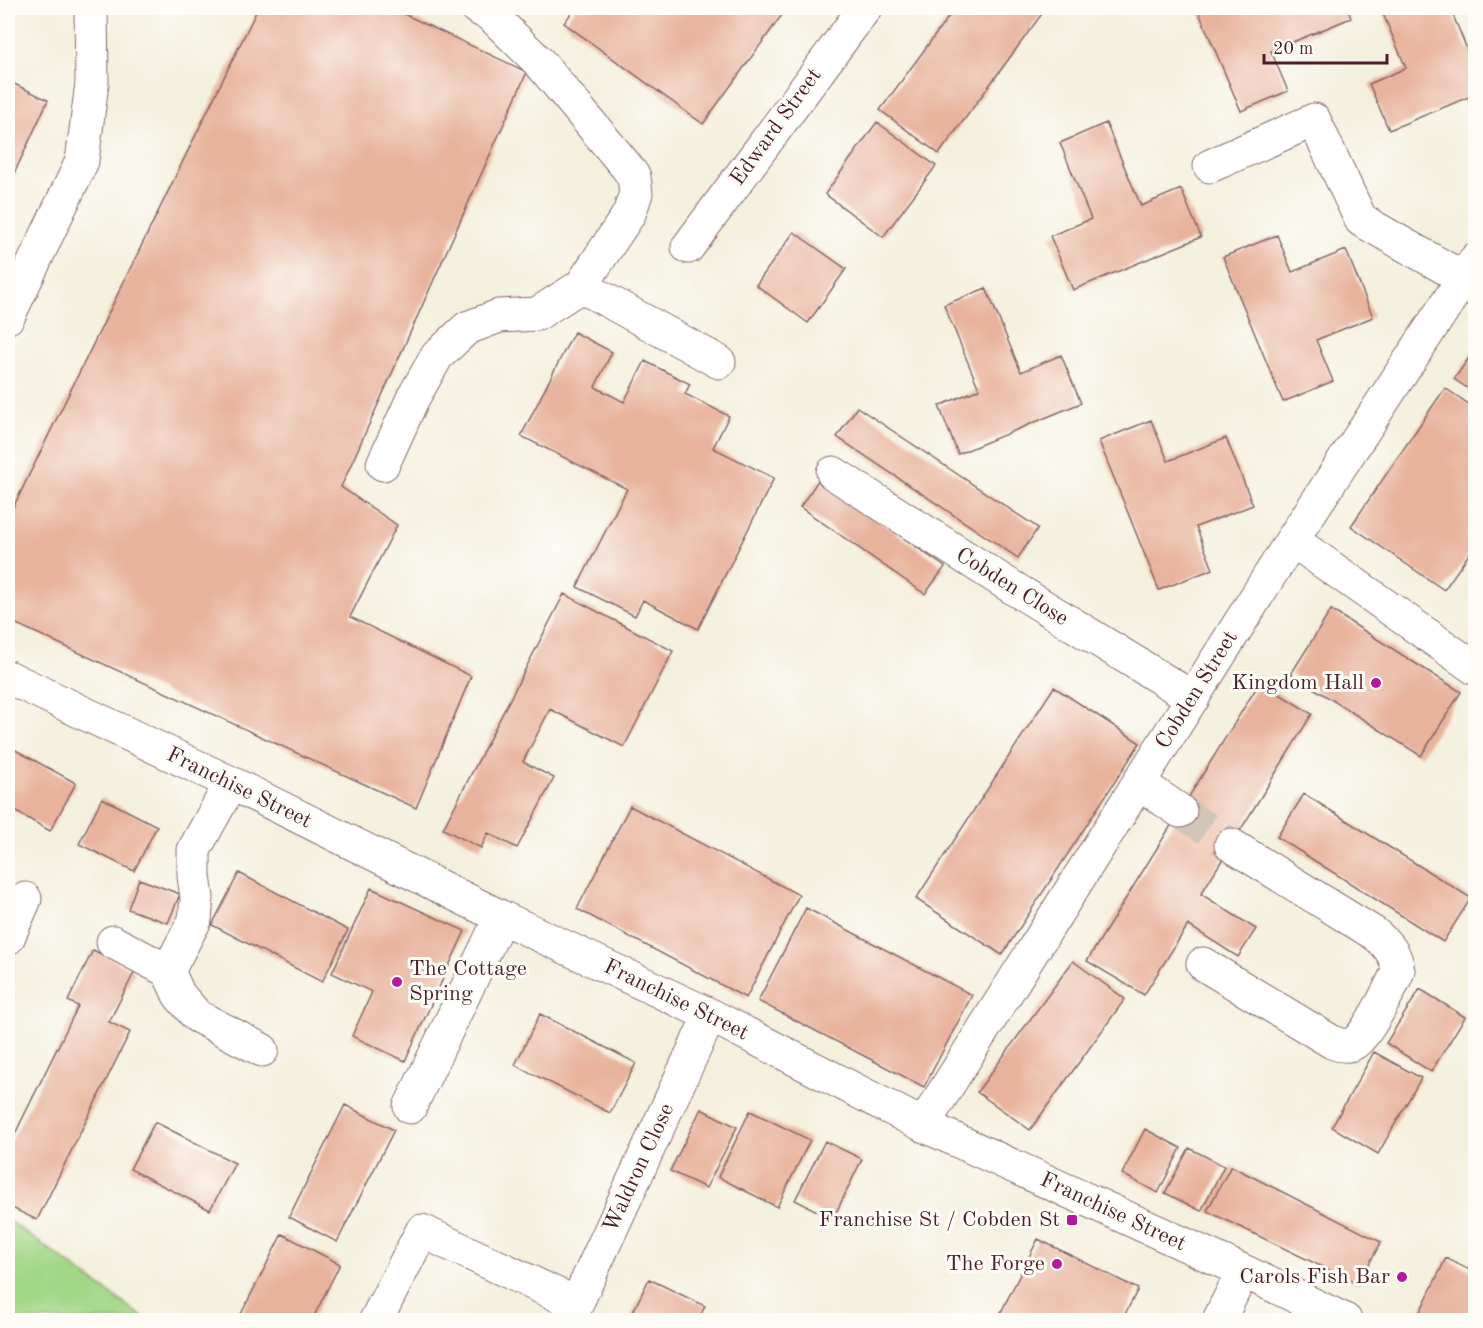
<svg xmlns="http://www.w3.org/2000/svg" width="1483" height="1328" font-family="'Old Standard TT',serif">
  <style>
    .green { fill: #a2d787; stroke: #767b59; stroke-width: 1.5 }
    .building { fill: #e8b29c }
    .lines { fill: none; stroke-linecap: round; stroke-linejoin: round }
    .minor-tunnel { stroke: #d2c6ba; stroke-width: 33; stroke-dasharray: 33 16; stroke-linecap: butt }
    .minor-casing { stroke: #86686a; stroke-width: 35 }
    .minor { stroke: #fff; stroke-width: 33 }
    .poi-dot { fill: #b5179e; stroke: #fdfcf7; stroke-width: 2 }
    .labels { text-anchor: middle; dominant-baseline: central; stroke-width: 6; stroke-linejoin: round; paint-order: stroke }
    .street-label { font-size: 22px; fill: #4a1f2b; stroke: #fdfcf7 }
    .poi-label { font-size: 22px; fill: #4a1f2b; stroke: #fdfcf7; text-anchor: end }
  </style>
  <rect width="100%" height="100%" fill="#fdfcf7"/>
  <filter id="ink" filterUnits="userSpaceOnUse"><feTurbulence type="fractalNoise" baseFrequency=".0167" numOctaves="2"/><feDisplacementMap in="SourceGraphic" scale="12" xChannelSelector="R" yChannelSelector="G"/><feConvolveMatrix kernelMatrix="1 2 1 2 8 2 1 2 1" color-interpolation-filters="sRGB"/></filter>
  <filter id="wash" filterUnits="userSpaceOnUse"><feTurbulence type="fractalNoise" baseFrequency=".008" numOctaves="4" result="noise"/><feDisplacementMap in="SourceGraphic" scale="24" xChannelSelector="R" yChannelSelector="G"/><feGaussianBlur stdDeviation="1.35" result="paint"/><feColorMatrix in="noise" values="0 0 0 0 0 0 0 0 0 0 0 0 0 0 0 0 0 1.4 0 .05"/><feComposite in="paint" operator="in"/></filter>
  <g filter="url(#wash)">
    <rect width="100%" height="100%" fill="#f4f0de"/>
    <!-- green -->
    <path class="green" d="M 8,1220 L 147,1320 L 8,1320 Z"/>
    <g id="blocks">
      <!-- building -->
      <path class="building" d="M 258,8 L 391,8 L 527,72 L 341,487 L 397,525 L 350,617 L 471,676 L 416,808 L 8,620 L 8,518 Z
        M 575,8 L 787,8 L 703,124 L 564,23 Z
        M 955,8 L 1040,8 L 1044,11 L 939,154 L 880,110 Z
        M 1197,8 L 1347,8 L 1351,18 L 1271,51 L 1288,91 L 1241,111 Z
        M 1385,8 L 1450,8 L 1467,49 L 1476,46 L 1476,94 L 1389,130 L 1369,84 L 1406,68 L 1381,9 Z
        M 8,81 L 48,100 L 8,187 Z
        M 877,122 L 936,166 L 883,237 L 825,194 Z
        M 1106,123 L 1141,206 L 1181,189 L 1201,237 L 1073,290 L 1050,236 L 1091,219 L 1060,143 Z
        M 794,232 L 846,269 L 808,323 L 756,285 Z
        M 1277,235 L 1292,272 L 1346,250 L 1373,317 L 1316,340 L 1333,381 L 1283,402 L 1223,257 Z
        M 986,288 L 1021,372 L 1061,355 L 1081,403 L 958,454 L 939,406 L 979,389 L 944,305 Z
        M 574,332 L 612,352 L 595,387 L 624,402 L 645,361 L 690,384 L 685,394 L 729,416 L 713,448 L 774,478 L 698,629 L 643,600 L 635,616 L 577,587 L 627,489 L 521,436 Z
        M 1476,348 L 1476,394 L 1454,379 Z
        M 1445,388 L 1476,409 L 1476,544 L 1444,590 L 1351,526 Z
        M 857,407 L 1038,528 L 1018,558 L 837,437 Z
        M 1151,420 L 1168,461 L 1226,438 L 1253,505 L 1196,527 L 1213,569 L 1159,590 L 1099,441 Z
        M 819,479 L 945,567 L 925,594 L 800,507 Z
        M 564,594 L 673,651 L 624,747 L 550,709 L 523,762 L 554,778 L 517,848 L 488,833 L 481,848 L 443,829 Z
        M 1331,610 L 1461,692 L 1421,756 L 1291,674 Z
        M 1260,682 L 1312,714 L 1201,894 L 1256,929 L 1238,957 L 1188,925 L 1144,995 L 1087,961 Z
        M 1054,687 L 1140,743 L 1002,955 L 916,899 Z
        M 8,746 L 76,783 L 50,831 L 8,807 Z
        M 1304,794 L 1471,898 L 1443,942 L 1277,837 Z
        M 102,798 L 157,826 L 134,871 L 79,844 Z
        M 630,806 L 799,895 L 746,998 L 577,909 Z
        M 239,873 L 348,930 L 322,982 L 212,925 Z
        M 139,879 L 180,894 L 168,923 L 128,909 Z
        M 371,888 L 465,931 L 405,1061 L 352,1036 L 372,992 L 332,973 Z
        M 806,908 L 972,995 L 924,1087 L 758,1001 Z
        M 93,950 L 135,971 L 109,1022 L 130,1032 L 37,1220 L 8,1206 L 8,1148 L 78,1006 L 68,1001 Z
        M 1073,961 L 1125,999 L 1030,1130 L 977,1092 Z
        M 1420,989 L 1465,1017 L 1431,1072 L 1386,1043 Z
        M 540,1014 L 636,1063 L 610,1113 L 515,1065 Z
        M 1374,1052 L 1421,1078 L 1378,1154 L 1332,1127 Z
        M 345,1105 L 394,1130 L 337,1242 L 289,1217 Z
        M 701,1109 L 737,1127 L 706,1188 L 670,1171 Z
        M 750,1111 L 810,1140 L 777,1207 L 718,1177 Z
        M 155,1122 L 235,1163 L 210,1210 L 130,1169 Z
        M 1145,1129 L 1181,1148 L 1158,1193 L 1122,1174 Z
        M 825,1141 L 862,1159 L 833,1219 L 795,1200 Z
        M 1189,1148 L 1224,1166 L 1201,1211 L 1165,1193 Z
        M 1231,1166 L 1381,1242 L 1358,1284 L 1207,1211 Z
        M 282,1234 L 340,1264 L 312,1320 L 238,1320 Z
        M 1038,1239 L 1138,1289 L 1122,1320 L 997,1320 Z
        M 1446,1258 L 1476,1273 L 1476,1320 L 1432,1320 L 1419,1314 Z
        M 649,1279 L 705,1306 L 698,1320 L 629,1320 Z"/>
    </g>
  </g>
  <g filter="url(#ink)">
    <use href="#blocks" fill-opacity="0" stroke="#86686a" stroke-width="1.5"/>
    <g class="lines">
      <!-- minor-tunnel -->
      <path class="minor-tunnel" d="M 1180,811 L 1231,845"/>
      <defs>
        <path id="minor" d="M 1210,166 L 1314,120 L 1361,220 L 1463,278
          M 688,247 L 865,8
          M 581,286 L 719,362
          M 8,317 L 82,161 L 92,83 L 91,8
          M 383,464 L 413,398 L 437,356 L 467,328 L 499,316 L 537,314 L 581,286 L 629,214 L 636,193 L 634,177 L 626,166 L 540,63 L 491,15 L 477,8
          M 833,473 L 1015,589 L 1193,698
          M 1292,540 L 1476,669
          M 8,677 L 231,783 L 501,917 L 710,1015 L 923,1125 L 1243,1271 L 1345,1320
          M 1139,783 L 1180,811
          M 8,938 L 25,899
          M 113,942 L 168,971 L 195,920 L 197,898 L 194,876 L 194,850 L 231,783
          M 1203,964 L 1332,1042 C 1339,1045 1347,1047 1354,1043 C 1367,1036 1392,985 1398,971 C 1396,953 1388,945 1375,934 L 1231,845
          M 168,971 L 179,995 L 197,1016 L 262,1050
          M 410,1107 L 501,917
          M 923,1125 L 1292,540 L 1476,259
          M 376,1320 L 422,1231 L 577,1304
          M 569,1320 L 710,1015
          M 1219,1320 L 1243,1271"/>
      </defs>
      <!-- minor casing -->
      <use href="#minor" class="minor-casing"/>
      <!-- minor -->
      <use href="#minor" class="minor"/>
    </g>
  </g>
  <!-- markers -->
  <g class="poi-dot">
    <circle cx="1376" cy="683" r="6"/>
    <circle cx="397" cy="982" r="6"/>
    <rect x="1066" y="1214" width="12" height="12" rx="3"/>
    <circle cx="1057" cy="1264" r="6"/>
    <circle cx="1402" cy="1277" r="6"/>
  </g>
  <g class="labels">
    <!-- street labels -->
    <g class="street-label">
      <text transform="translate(776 127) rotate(-54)">Edward Street</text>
      <text transform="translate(1012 587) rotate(32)">Cobden Close</text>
      <text transform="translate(1197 690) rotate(-58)">Cobden Street</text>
      <text transform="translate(239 788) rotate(26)">Franchise Street</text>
      <text transform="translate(676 1000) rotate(26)">Franchise Street</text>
      <text transform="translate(639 1168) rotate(-65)">Waldron Close</text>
      <text transform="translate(1113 1212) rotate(25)">Franchise Street</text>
    </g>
    <!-- poi labels -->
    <g class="poi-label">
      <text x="1364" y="683">Kingdom Hall</text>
      <text x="409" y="969" text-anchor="start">The Cottage<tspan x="409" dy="25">Spring</tspan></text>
      <text x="1060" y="1220">Franchise St / Cobden St</text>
      <text x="1045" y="1264">The Forge</text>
      <text x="1390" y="1277">Carols Fish Bar</text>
    </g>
  </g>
  <!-- margin -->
  <rect width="1483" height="1328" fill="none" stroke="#fdfcf7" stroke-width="30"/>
  <!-- scale -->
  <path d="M1264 54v9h123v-9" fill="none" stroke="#4a1f2b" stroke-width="3"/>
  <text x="1273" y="54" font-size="18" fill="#4a1f2b" stroke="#fdfcf7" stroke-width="4.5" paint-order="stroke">20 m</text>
</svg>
